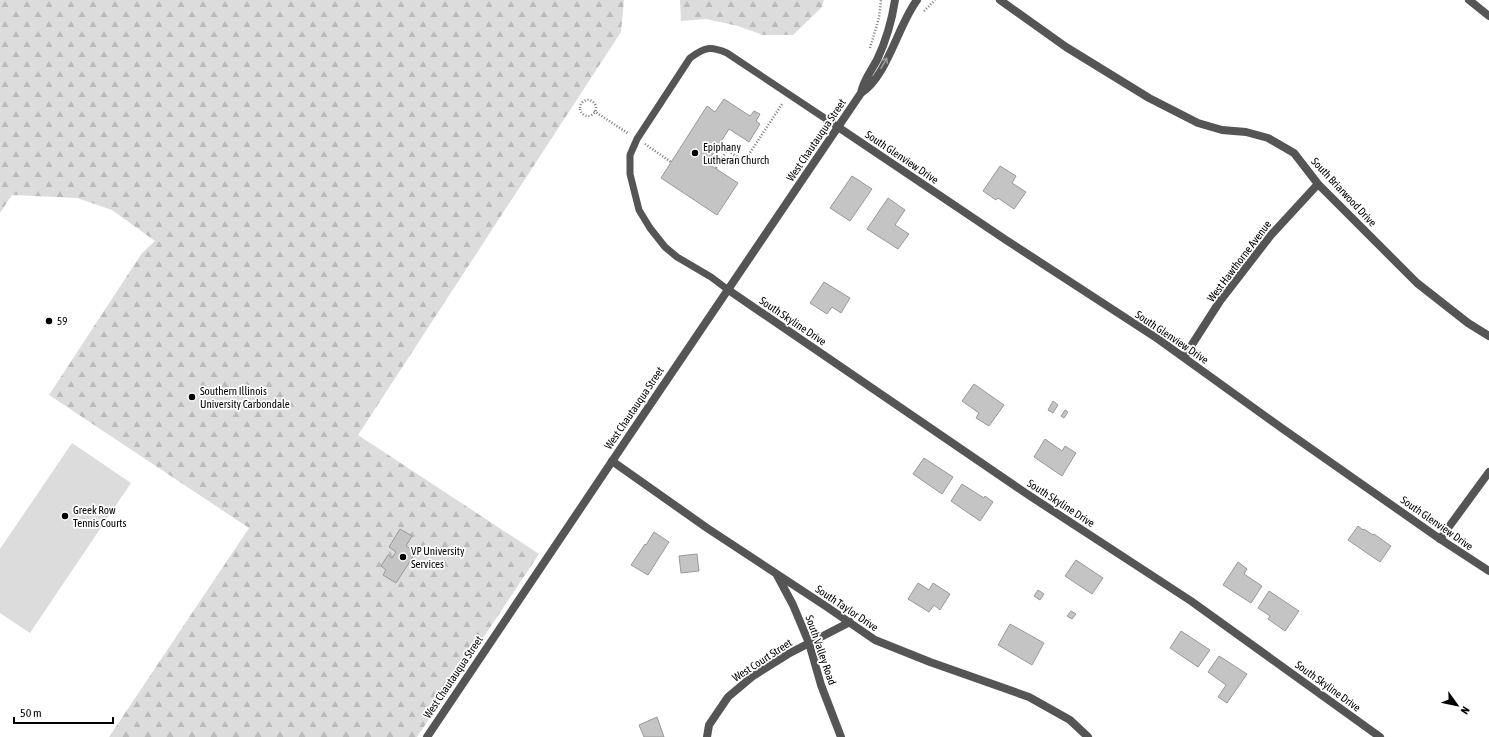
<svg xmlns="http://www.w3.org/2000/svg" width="1489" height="737" font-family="'Asap Condensed',sans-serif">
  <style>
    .forest { fill: url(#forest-firs) }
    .park { fill: #dcdcdc }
    .building { fill: #c4c4c4; stroke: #999 }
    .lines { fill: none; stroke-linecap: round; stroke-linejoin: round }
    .path { stroke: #777; stroke-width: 2.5; stroke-dasharray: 1 2; stroke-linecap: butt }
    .service { stroke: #555; stroke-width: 7 }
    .minor { stroke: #555; stroke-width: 8 }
    .tertiary { stroke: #555; stroke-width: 8 }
    .oneway { stroke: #999 }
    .poi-dot { fill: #000; stroke: #fff; stroke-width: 1.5 }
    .labels { text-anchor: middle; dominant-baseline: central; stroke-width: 3.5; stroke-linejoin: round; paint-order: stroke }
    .street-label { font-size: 11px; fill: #000; stroke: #fff }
    .poi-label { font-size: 11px; fill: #000; stroke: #fff; text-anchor: start }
  </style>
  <defs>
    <pattern id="forest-firs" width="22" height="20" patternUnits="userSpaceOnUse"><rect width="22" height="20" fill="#dcdcdc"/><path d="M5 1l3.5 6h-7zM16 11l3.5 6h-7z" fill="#bbb"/></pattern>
  </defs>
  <rect width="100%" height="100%" fill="#fff"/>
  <!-- forest -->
  <path class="forest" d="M 0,0 L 624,0 L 621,32 L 358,435 L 539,554 L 417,737 L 109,737 L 249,528 L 49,395 L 142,253 L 155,241 L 112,210 L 77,198 L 12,195 L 0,213 Z
    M 680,0 L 824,0 L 822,7 L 793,35 L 763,35 L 738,26 L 706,19 L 681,21 Z"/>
  <!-- park -->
  <path class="park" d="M 72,443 L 131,483 L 30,633 L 0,613 L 0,549 Z"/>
  <!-- building -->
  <path class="building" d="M 724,99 L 750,116 L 754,111 L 760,114 L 756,121 L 760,124 L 749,142 L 729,129 L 707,163 L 738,183 L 717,215 L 661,178 L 707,106 L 715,112 Z
    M 1000,166 L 1016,176 L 1012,183 L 1026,192 L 1014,209 L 998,198 L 996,200 L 983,191 Z
    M 852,176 L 872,189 L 850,221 L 830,208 Z
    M 888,198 L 905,210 L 895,225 L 909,234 L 898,249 L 867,229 Z
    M 824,282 L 850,298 L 841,313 L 832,307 L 827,314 L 810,303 Z
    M 974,384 L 1004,405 L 989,426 L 976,418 L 979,413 L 962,401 Z
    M 1053,401 L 1058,405 L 1053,413 L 1048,410 Z
    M 1065,410 L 1068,412 L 1064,418 L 1061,416 Z
    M 1045,439 L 1062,451 L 1065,446 L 1076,453 L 1062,476 L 1034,457 Z
    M 924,458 L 953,477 L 942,494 L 913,474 Z
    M 962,484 L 984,498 L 985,496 L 993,502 L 980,521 L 951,501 Z
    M 1358,526 L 1363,530 L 1364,529 L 1373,535 L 1374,534 L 1391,546 L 1380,562 L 1348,540 Z
    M 400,529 L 412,536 L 406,546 L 416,552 L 396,583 L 383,575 L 386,570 L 381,566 L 388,555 L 392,558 L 396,552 L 389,547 Z
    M 654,532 L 669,542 L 648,575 L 631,565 L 645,544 L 646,545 Z
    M 697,554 L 699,571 L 681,573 L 679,556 Z
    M 1076,560 L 1103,578 L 1092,594 L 1065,576 Z
    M 1238,562 L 1247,569 L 1244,574 L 1262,586 L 1251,603 L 1223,585 Z
    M 918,583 L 929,590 L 933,583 L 950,594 L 940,610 L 934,605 L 929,612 L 908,599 Z
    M 1038,590 L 1044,594 L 1040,600 L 1034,596 Z
    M 1269,591 L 1299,611 L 1285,631 L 1268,619 L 1270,616 L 1258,608 Z
    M 1071,611 L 1076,614 L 1072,619 L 1067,616 Z
    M 1010,624 L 1044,643 L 1032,665 L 998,645 Z
    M 1181,631 L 1210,650 L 1198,667 L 1170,648 Z
    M 1219,656 L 1247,674 L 1227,703 L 1218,697 L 1226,685 L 1208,672 Z
    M 657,717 L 664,737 L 644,737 L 639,725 Z"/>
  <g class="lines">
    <!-- path -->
    <path class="path" d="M 924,11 L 935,0
      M 870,48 L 879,18 L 881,0
      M580 108a8 8 0 1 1 16 0a8 8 0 1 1-16 0Z
      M 594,111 L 629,134
      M 645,144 L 671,162
      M 719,144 L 744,162 L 782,104
      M 716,168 L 727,150"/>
    <!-- service -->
    <path class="service" d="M 727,289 L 711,277 L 677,257 L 665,247 L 650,228 L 639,210 L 630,174 L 630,155 L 637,139 L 690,58 C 705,47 710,46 727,53 L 838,127"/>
    <!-- minor -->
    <path class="minor" d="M 1000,0 L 1066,47 L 1149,98 L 1198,123 L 1222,130 L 1246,132 L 1268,138 L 1294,153 L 1318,184 L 1417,283 L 1468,323 L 1489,336
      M 1469,0 L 1489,16
      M 727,289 L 1027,494 L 1191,601 L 1380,737
      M 1184,357 L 1220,301 L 1271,235 L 1318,184
      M 612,461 L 707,528 L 827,607 L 875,640 L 930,662 L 1029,697 L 1070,720 L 1088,737
      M 1440,539 L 1489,472
      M 777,575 L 793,605 L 809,643 L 821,685 L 841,737
      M 707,737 L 709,725 L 728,697 L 753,676 L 788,654 L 850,622"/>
    <!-- tertiary -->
    <path class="tertiary" d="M 861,93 C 887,77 898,25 917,0
      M 838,127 L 1006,240 L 1158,339 L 1283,429 L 1440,539 L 1489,571
      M 427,737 L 629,436 L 861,93 C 863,81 871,71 877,60 C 886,41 892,20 895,0"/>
  </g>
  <!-- one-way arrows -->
  <defs><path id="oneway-shaft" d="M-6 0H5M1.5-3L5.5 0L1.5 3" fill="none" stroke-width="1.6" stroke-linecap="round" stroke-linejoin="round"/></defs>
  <use class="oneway" href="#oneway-shaft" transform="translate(884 63) rotate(-61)"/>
  <!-- markers -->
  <g class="poi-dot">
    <circle cx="695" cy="153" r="4"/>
    <circle cx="49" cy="321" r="4"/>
    <circle cx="192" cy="397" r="4"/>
    <circle cx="65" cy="516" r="4"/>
    <circle cx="403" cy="557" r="4"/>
  </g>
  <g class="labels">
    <!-- street labels -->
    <g class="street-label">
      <text transform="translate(816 140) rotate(-56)">West Chautauqua Street</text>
      <text transform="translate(902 157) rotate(34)">South Glenview Drive</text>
      <text transform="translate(1344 192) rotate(47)">South Briarwood Drive</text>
      <text transform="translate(1239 261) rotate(-53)">West Hawthorne Avenue</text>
      <text transform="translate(793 321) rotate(34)">South Skyline Drive</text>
      <text transform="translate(1172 337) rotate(34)">South Glenview Drive</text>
      <text transform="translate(634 408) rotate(-56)">West Chautauqua Street</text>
      <text transform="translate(1061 503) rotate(33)">South Skyline Drive</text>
      <text transform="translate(1437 523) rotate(35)">South Glenview Drive</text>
      <text transform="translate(847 608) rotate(34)">South Taylor Drive</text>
      <text transform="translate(821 650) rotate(71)">South Valley Road</text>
      <text transform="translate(762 660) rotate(-33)">West Court Street</text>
      <text transform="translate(453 677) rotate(-56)">West Chautauqua Street</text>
      <text transform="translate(1328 686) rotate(36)">South Skyline Drive</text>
    </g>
    <!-- poi labels -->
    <g class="poi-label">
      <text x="703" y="147">Epiphany<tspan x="703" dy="13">Lutheran Church</tspan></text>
      <text x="57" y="321">59</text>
      <text x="200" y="391">Southern Illinois<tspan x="200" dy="13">University Carbondale</tspan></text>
      <text x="73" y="510">Greek Row<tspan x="73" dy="13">Tennis Courts</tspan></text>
      <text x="411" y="551">VP University<tspan x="411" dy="13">Services</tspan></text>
    </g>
  </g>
  <!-- north arrow -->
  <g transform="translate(1457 705) rotate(123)" stroke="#ffffff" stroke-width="3" paint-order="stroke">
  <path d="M0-3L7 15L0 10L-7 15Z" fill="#000000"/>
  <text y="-6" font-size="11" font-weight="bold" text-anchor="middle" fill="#000000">N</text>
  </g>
  <!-- scale -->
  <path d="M14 717v6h99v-6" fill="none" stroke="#000000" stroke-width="2"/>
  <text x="20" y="717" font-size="12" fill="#000000" stroke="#ffffff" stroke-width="3" paint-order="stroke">50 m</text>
</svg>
